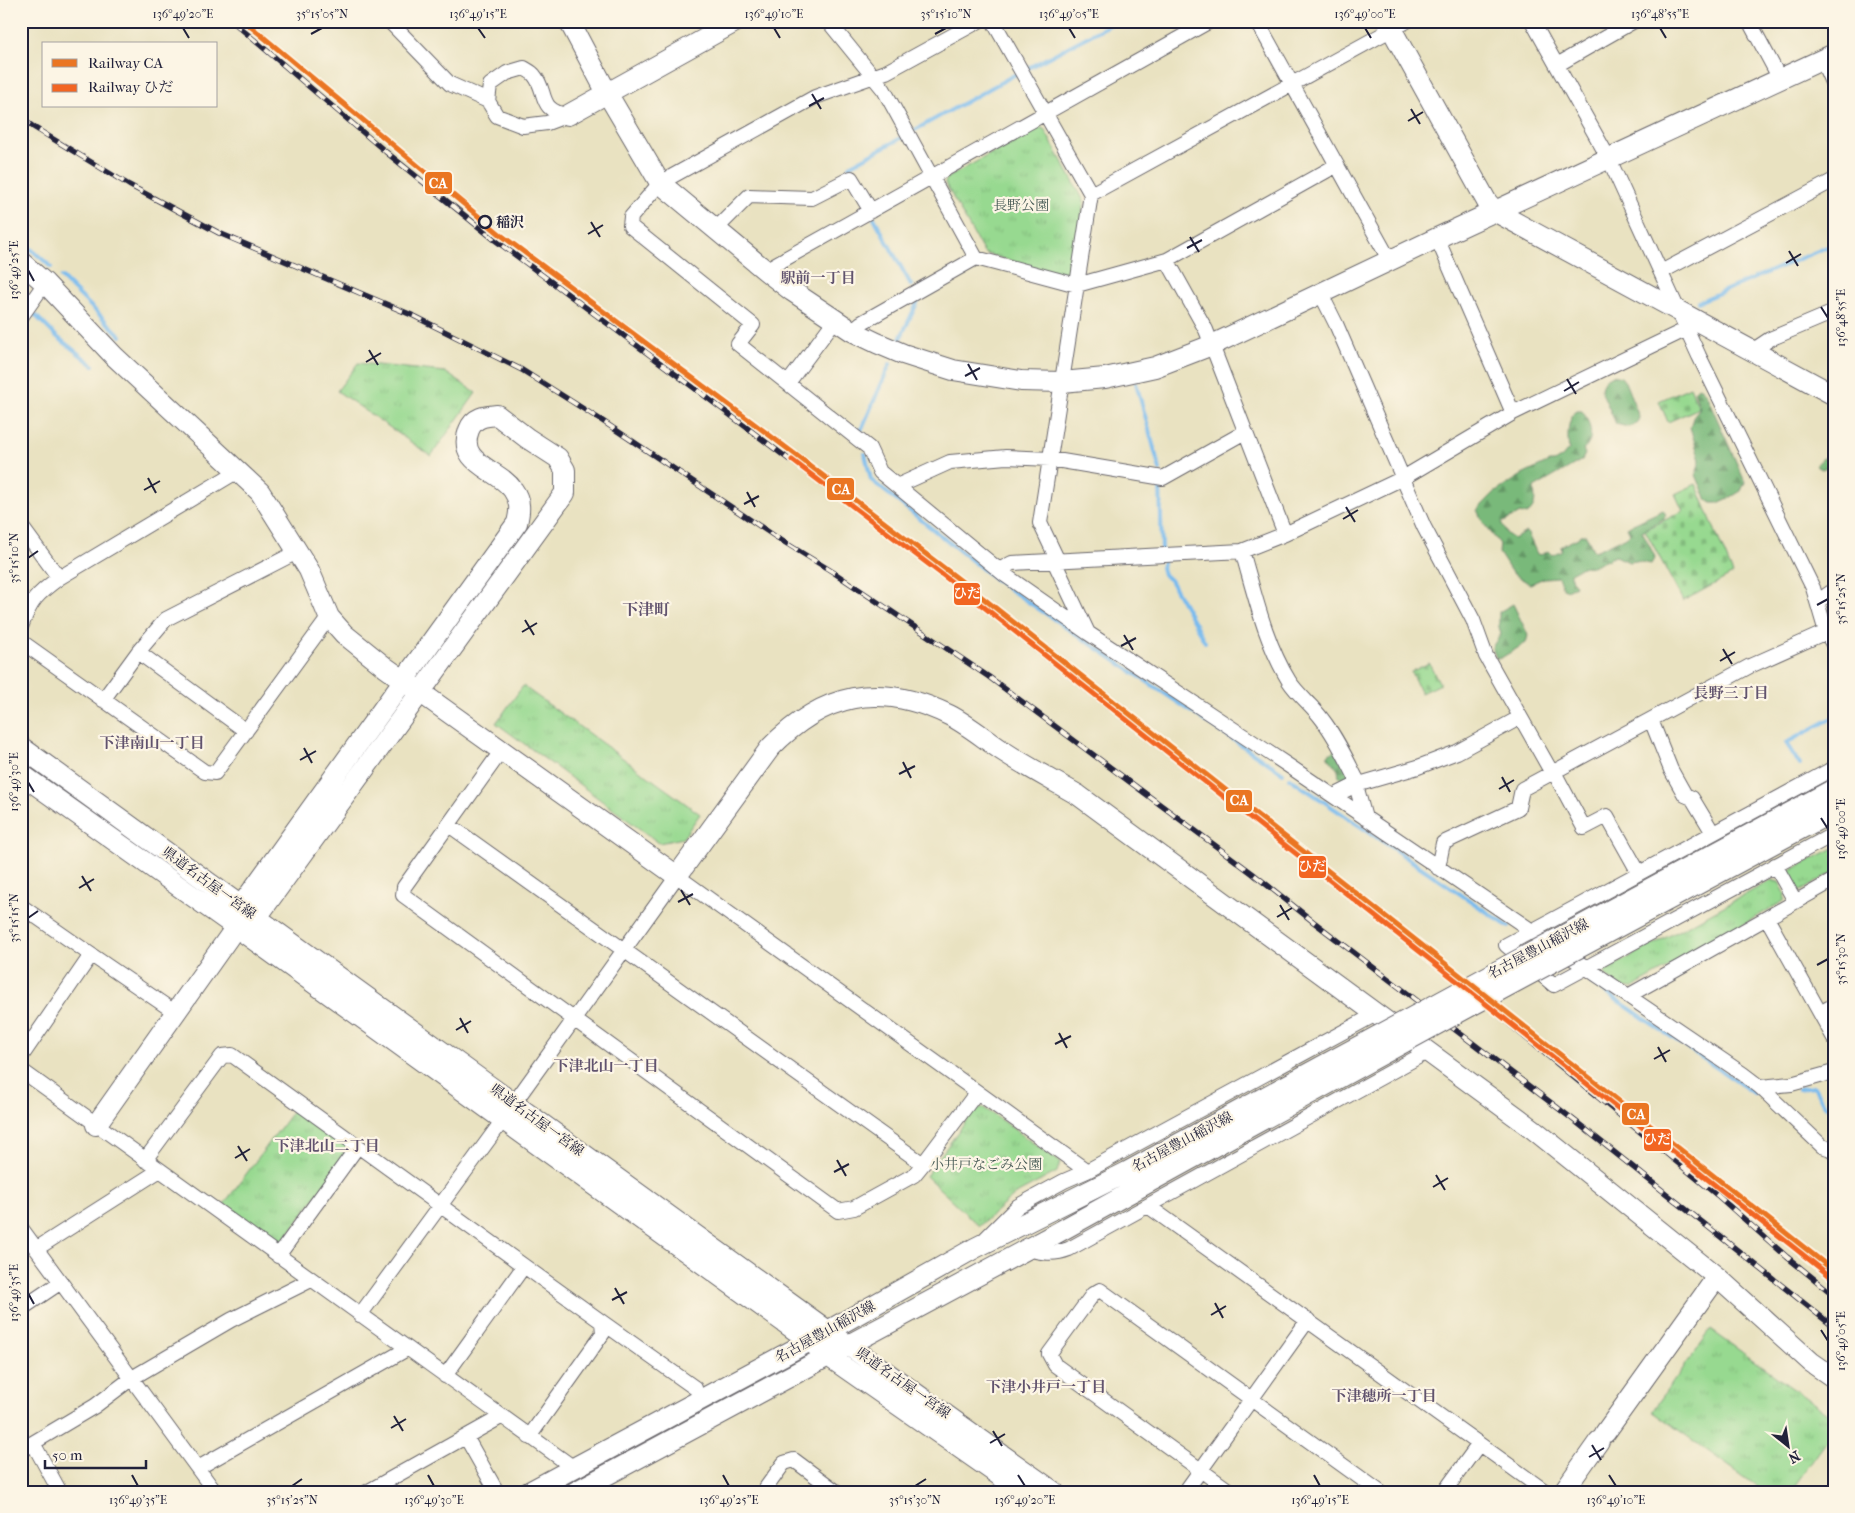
<svg xmlns="http://www.w3.org/2000/svg" width="1855" height="1513" font-family="'IM FELL French Canon','Noto Serif JP',serif">
  <style>
    .grass { fill: url(#grass-tufts); stroke: #5c7e66 }
    .forest { fill: url(#forest-firs); stroke: #4e6e5a }
    .cemetery { fill: url(#cemetery-stones); stroke: #5c7e66 }
    .lines { fill: none; stroke-linecap: round; stroke-linejoin: round }
    .stream { stroke: #79bbee; stroke-width: 4 }
    .street-casing { stroke: #68656a; stroke-width: 16 }
    .secondary-casing { stroke: #68656a; stroke-width: 22 }
    .street { stroke: #fff; stroke-width: 14 }
    .secondary { stroke: #fff; stroke-width: 20 }
    .rail-casing { stroke: #22223b; stroke-width: 5.5 }
    .rail { stroke: #fcf5e5; stroke-width: 4; stroke-dasharray: 11; stroke-linecap: butt }
    .secondary-bridge-casing { stroke: #68656a; stroke-width: 22; stroke-linecap: butt }
    .secondary-bridge { stroke: #fff; stroke-width: 20 }
    .rail-1-casing { stroke: #fcf5e5; stroke-width: 9 }
    .rail-2-casing { stroke: #fcf5e5; stroke-width: 9 }
    .rail-1 { stroke: #ea7522; stroke-width: 5 }
    .rail-2 { stroke: #f26522; stroke-width: 5 }
    .ticks { fill: none; stroke: #22223b; stroke-width: 2 }
    .stop-dot { fill: #fcf5e5; stroke: #22223b; stroke-width: 2.5 }
    .labels { text-anchor: middle; dominant-baseline: central; stroke-width: 4.5; stroke-linejoin: round; paint-order: stroke }
    .park-label { font-size: 14px; fill: #455954; stroke: #fcf5e5 }
    .stop-label { font-size: 14px; font-weight: bold; fill: #22223b; stroke: #fcf5e5; text-anchor: start }
    .street-label { font-size: 14px; fill: #22223b; stroke: #fcf5e5 }
    .neighbourhood-label { font-size: 15px; font-weight: bold; fill: #61536e; stroke: #fcf5e5 }
    .quarter-label { font-size: 16px; font-weight: bold; fill: #61536e; stroke: #fcf5e5 }
    .line-badge { stroke: #fcf5e5; stroke-width: 2 }
    .badge-label { font-size: 14px; text-anchor: middle; font-weight: bold; fill: #fff }
    .neatline { fill: none; stroke: #22223b; stroke-width: 2 }
    .ticks-label { font-size: 12px; text-anchor: middle; fill: #22223b }
  </style>
  <defs>
    <pattern id="grass-tufts" width="24" height="20" patternUnits="userSpaceOnUse" patternTransform="scale(1.25)"><rect width="24" height="20" fill="#97d990"/><path d="M3 7l-1-3M5 7V3M7 7l1-3M15 17l-1-3M17 17v-4M19 17l1-3" fill="none" stroke="#82ba7d"/></pattern>
    <pattern id="forest-firs" width="22" height="20" patternUnits="userSpaceOnUse" patternTransform="scale(1.25)"><rect width="22" height="20" fill="#79b97a"/><path d="M5 1l3.5 6h-7zM16 11l3.5 6h-7z" fill="#639665"/></pattern>
    <pattern id="cemetery-stones" width="16" height="16" patternUnits="userSpaceOnUse" patternTransform="scale(1.25)"><rect width="16" height="16" fill="#97d990"/><path d="M2 7V4a2 2 0 0 1 4 0v3zM10 15v-3a2 2 0 0 1 4 0v3z" fill="#82ba7d"/></pattern>
  </defs>
  <rect width="100%" height="100%" fill="#fcf5e5"/>
  <filter id="ink" filterUnits="userSpaceOnUse"><feTurbulence type="fractalNoise" baseFrequency=".02" numOctaves="2"/><feDisplacementMap in="SourceGraphic" scale="10" xChannelSelector="R" yChannelSelector="G"/><feConvolveMatrix kernelMatrix="1 2 1 2 8 2 1 2 1" color-interpolation-filters="sRGB"/></filter>
  <filter id="wash" filterUnits="userSpaceOnUse"><feTurbulence type="fractalNoise" baseFrequency=".0096" numOctaves="4" result="noise"/><feDisplacementMap in="SourceGraphic" scale="20" xChannelSelector="R" yChannelSelector="G"/><feGaussianBlur stdDeviation="1.12" result="paint"/><feColorMatrix in="noise" values="0 0 0 0 0 0 0 0 0 0 0 0 0 0 0 0 0 1.4 0 .05"/><feComposite in="paint" operator="in"/></filter>
  <g filter="url(#wash)">
    <rect width="100%" height="100%" fill="#e9e2c1"/>
    <!-- grass -->
    <path class="grass" d="M 1039,127 L 1044,129 L 1084,201 L 1073,276 L 1068,278 L 984,253 L 945,183 L 947,178 Z
      M 358,363 L 445,372 L 476,393 L 431,456 L 337,391 Z
      M 523,686 L 700,814 L 683,838 L 659,843 L 496,723 Z
      M 1834,848 L 1834,872 L 1801,891 L 1795,889 L 1788,877 L 1791,870 Z
      M 1772,880 L 1779,882 L 1785,893 L 1784,901 L 1632,988 L 1621,987 L 1605,975 L 1606,970 Z
      M 295,1108 L 347,1145 L 348,1153 L 280,1245 L 224,1204 Z
      M 975,1108 L 984,1108 L 1060,1162 L 1057,1172 L 1016,1194 L 979,1226 L 926,1176 Z
      M 1711,1330 L 1834,1418 L 1834,1431 L 1790,1492 L 1765,1492 L 1652,1411 Z"/>
    <!-- forest -->
    <path class="forest" d="M 1613,375 L 1621,377 L 1625,382 L 1639,416 C 1639,423 1634,424 1628,427 L 1616,424 L 1601,390 C 1602,381 1605,378 1613,375 Z
      M 1698,387 L 1702,389 L 1706,394 L 1745,482 L 1741,491 L 1731,497 L 1718,503 L 1712,503 L 1707,500 L 1696,475 L 1700,460 L 1690,427 L 1694,415 L 1700,408 L 1694,391 Z
      M 1577,411 L 1582,411 C 1590,421 1596,441 1583,450 L 1585,454 L 1582,460 L 1534,488 C 1535,500 1537,507 1526,515 L 1520,513 L 1502,523 L 1502,525 L 1507,534 L 1514,539 L 1526,532 L 1528,534 L 1537,554 L 1540,555 L 1548,551 L 1552,555 L 1562,550 L 1561,546 L 1578,538 L 1580,535 L 1586,535 L 1593,550 L 1595,551 L 1628,536 L 1630,533 L 1627,527 L 1631,525 L 1663,510 L 1666,515 L 1663,519 L 1642,531 L 1655,557 L 1651,564 L 1636,561 L 1629,562 L 1616,556 C 1606,559 1593,569 1584,566 L 1570,573 L 1570,576 L 1575,586 L 1566,590 L 1563,588 L 1558,577 L 1544,578 L 1530,584 L 1512,573 L 1499,553 L 1500,544 L 1484,524 L 1477,510 L 1494,493 L 1522,475 L 1549,462 L 1554,462 L 1562,457 L 1569,449 C 1567,438 1567,417 1577,411 Z
      M 1834,454 L 1834,464 L 1822,469 L 1817,467 L 1816,464 L 1821,459 Z
      M 1513,604 L 1528,635 L 1526,643 L 1501,658 L 1496,658 L 1492,647 L 1501,634 L 1499,627 L 1499,612 Z
      M 1337,749 L 1352,779 L 1347,783 L 1339,777 L 1338,770 L 1328,757 L 1328,755 Z"/>
    <!-- cemetery -->
    <path class="cemetery" d="M 1690,387 L 1699,408 L 1668,422 L 1659,401 Z
      M 1696,484 L 1733,574 L 1683,601 L 1645,530 L 1683,511 L 1675,494 Z
      M 1429,663 L 1440,684 L 1421,693 L 1411,672 Z"/>
    <g class="lines">
      <!-- stream -->
      <path class="stream" d="M 1028,68 L 1117,21
        M 915,130 L 1016,74
        M 849,166 L 903,137
        M 873,216 L 911,285
        M 21,240 L 51,267
        M 61,277 L 121,336
        M 1698,302 L 1834,244
        M 35,315 L 56,336 L 93,365
        M 900,339 L 919,299 L 918,297
        M 1136,383 L 1160,470
        M 860,433 L 890,364
        M 865,454 L 871,480 L 1000,583 L 1283,773
        M 1160,484 L 1162,551
        M 1163,561 C 1161,571 1162,574 1170,580 L 1205,642
        M 1800,765 L 1786,743 L 1834,717
        M 1289,778 L 1509,927
        M 1592,983 L 1754,1093
        M 1798,1089 L 1814,1087 L 1825,1106 L 1834,1108
        M 393,1492 L 404,1478"/>
    </g>
  </g>
  <g filter="url(#ink)">
    <g class="lines">
      <defs>
        <path id="street" d="M 389,21 L 450,84 L 488,101
          M 828,21 L 884,90 L 976,258
          M 979,21 L 886,72 L 815,97 L 660,183 L 631,217 L 630,226 L 753,325 L 738,344 L 869,448 L 880,472 L 1005,575 L 1088,633 L 1292,768 L 1743,1074 L 1760,1087 L 1822,1146 L 1831,1149 L 1834,1152
          M 993,21 L 1091,194 L 1040,523 L 1058,561
          M 1257,21 L 1390,261
          M 1532,21 L 1609,159 L 1699,356 L 1813,588 L 1826,632 L 1834,646
          M 1749,21 L 1780,79
          M 1822,60 L 1834,87
          M 1557,65 L 1634,21
          M 524,68 C 527,70 532,72 534,75 C 548,91 537,111 568,115 L 547,123 L 523,126 L 497,116 L 488,101 L 490,85 L 507,73 Z
          M 1091,194 L 1407,21
          M 716,229 L 749,196 L 812,198 L 851,178 L 871,211
          M 1437,238 L 1513,413
          M 1167,260 L 1206,330 L 1285,534
          M 765,270 L 1210,21
          M 1661,272 L 1834,180
          M 1321,294 L 1336,324 L 1424,527 L 1473,620 L 1486,656 L 1552,773
          M 21,317 L 45,283
          M 852,331 L 861,323 L 976,258 L 1077,285 L 1167,260 L 1337,165
          M 1752,351 L 1770,339 L 1834,312
          M 788,383 L 835,320
          M 897,486 L 950,462 L 1006,457 L 1050,459 L 1163,478 L 1245,432
          M 21,526 L 59,578
          M 1242,551 C 1255,595 1265,642 1289,681 C 1298,695 1312,705 1322,719 C 1336,737 1346,758 1356,778 L 1356,785 L 1365,818
          M 1054,561 L 1088,633
          M 999,570 L 1012,563 L 1242,551 L 1285,534 L 1403,478 L 1513,413 L 1687,329
          M 1817,602 L 1834,590
          M 21,627 C 30,601 37,594 59,578 L 238,471
          M 21,638 L 22,642 L 205,772 L 215,773 L 329,617
          M 138,652 L 246,731
          M 103,700 L 138,652 L 166,619 L 297,552
          M 1651,720 L 1671,770 L 1685,795 L 1692,798 L 1713,833
          M 502,750 L 404,887 L 403,895 L 838,1211 L 854,1208 L 914,1175 L 923,1164
          M 1834,768 L 1506,945 L 1554,985 L 1834,834
          M 1554,772 L 1584,828 L 1607,816 L 1639,873
          M 1334,796 L 1356,785 L 1418,767 L 1457,752 L 1519,718
          M 449,825 L 923,1164 L 977,1092
          M 1775,865 L 1795,901
          M 1438,868 L 1443,843 L 1518,808 L 1522,789 L 1750,666 L 1826,632
          M 21,906 L 87,952 L 89,958 L 21,1057
          M 1767,918 L 1834,1038
          M 87,952 L 166,1006
          M 1628,996 L 1834,880
          M 1820,1013 L 1834,1005
          M 21,1070 L 574,1468
          M 1760,1087 L 1791,1084 L 1834,1072
          M 514,1103 L 677,876 L 1087,1171
          M 145,1160 L 222,1056 L 232,1055 L 524,1266
          M 1148,1206 L 1546,1492
          M 21,1228 L 215,1492
          M 985,1239 L 1018,1206 L 1064,1181 L 1087,1171 L 1376,1014
          M 36,1249 L 160,1170
          M 1027,1249 C 1042,1253 1054,1255 1069,1249 L 1427,1052
          M 278,1256 L 358,1146
          M 21,1309 L 61,1282
          M 360,1315 L 503,1120
          M 602,1322 L 695,1388
          M 445,1376 L 524,1266 L 602,1322 L 603,1333 L 529,1437
          M 466,1437 L 497,1492
          M 33,1443 L 60,1492
          M 21,1450 L 95,1406 L 132,1378 L 231,1320 L 311,1280
          M 198,1468 L 407,1349
          M 594,1481 L 608,1492
          M 367,1492 L 501,1417
          M 763,1492 L 784,1463 L 794,1460 L 837,1492
          M 1185,1492 L 1308,1320
          M 1231,1492 L 1055,1365 L 1049,1354 L 1093,1294 L 1100,1290 L 1380,1492
          M 1444,1492 L 1479,1444"/>
        <path id="secondary" d="M 569,21 L 607,93 L 660,183 L 765,270 L 792,291 L 852,331 L 877,343 L 903,354 L 953,370 L 1021,381 L 1062,382 L 1105,378 L 1155,367 L 1212,345 L 1437,238 L 1834,54
          M 1387,21 L 1487,202 L 1496,212 L 1834,395
          M 568,115 L 737,21
          M 21,262 L 45,283 L 114,356 L 260,492 L 309,570 L 329,617 L 344,634 L 385,667 L 677,876 L 770,748 C 823,693 879,681 949,715 C 969,725 987,741 1006,753 C 1029,768 1054,781 1078,795 L 1533,1129 L 1717,1277 L 1811,1362 L 1834,1378
          M 21,747 L 828,1331 L 1054,1492
          M 21,774 L 236,927 L 810,1341 L 828,1356 L 1023,1492
          M 96,1125 L 236,927 L 241,906 L 517,523 C 520,511 521,501 513,490 C 499,469 456,464 469,430 C 474,417 485,416 497,415 L 527,438 L 558,458 L 565,470 L 565,493 L 257,917 L 236,927
          M 1605,1433 L 1717,1277
          M 529,1492 L 810,1341 L 975,1248 L 1127,1172 L 1228,1117
          M 575,1492 L 1055,1234 L 1238,1133
          M 1563,1492 L 1599,1441"/>
      </defs>
      <!-- street casing -->
      <use href="#street" class="street-casing"/>
      <!-- secondary casing -->
      <use href="#secondary" class="secondary-casing"/>
      <!-- street -->
      <use href="#street" class="street"/>
      <!-- secondary -->
      <use href="#secondary" class="secondary"/>
      <defs>
        <path id="rail" d="M 232,21 L 386,152 L 495,240 L 693,387 L 930,566 L 1493,1011 L 1717,1195 L 1787,1257 L 1834,1295
          M 21,118 L 35,128 L 129,185 L 219,233 L 414,316 L 522,370 L 601,420 L 776,537 L 833,572 L 989,677 L 1252,873 L 1315,923 L 1575,1121 L 1834,1327"/>
      </defs>
      <!-- rail casing -->
      <use href="#rail" class="rail-casing"/>
      <!-- rail -->
      <use href="#rail" class="rail"/>
      <defs>
        <path id="secondary-bridge" d="M 1228,1117 L 1834,789
          M 1238,1133 L 1463,1010 L 1834,811"/>
      </defs>
      <!-- secondary-bridge casing -->
      <use href="#secondary-bridge" class="secondary-bridge-casing"/>
      <!-- secondary-bridge -->
      <use href="#secondary-bridge" class="secondary-bridge"/>
      <defs>
        <path id="rail-1" d="M 244,21 L 501,235 L 796,455 L 969,587 L 1834,1271"/>
        <path id="rail-2" d="M 792,460 L 965,592 L 1830,1276"/>
      </defs>
      <!-- rail-1 casing -->
      <use href="#rail-1" class="rail-1-casing"/>
      <!-- rail-2 casing -->
      <use href="#rail-2" class="rail-2-casing"/>
      <!-- rail-1 -->
      <use href="#rail-1" class="rail-1"/>
      <!-- rail-2 -->
      <use href="#rail-2" class="rail-2"/>
    </g>
  </g>
  <!-- ticks -->
  <path class="ticks" d="M 183,28 L 189,38M 478,28 L 485,38M 774,28 L 780,38M 1069,28 L 1075,38M 1365,28 L 1371,38M 1660,28 L 1666,38M 311,34 L 322,28M 935,34 L 946,28M 812,94 L 821,109M 809,106 L 824,98M 1411,109 L 1420,124M 1408,121 L 1423,112M 591,222 L 600,237M 588,234 L 603,225M 1190,237 L 1199,252M 1187,248 L 1202,240M 1789,251 L 1798,266M 1786,263 L 1801,254M 28,270 L 34,281M 1821,307 L 1828,318M 369,350 L 378,365M 366,362 L 381,353M 968,364 L 977,380M 965,376 L 980,368M 1567,379 L 1576,394M 1564,391 L 1579,382M 148,478 L 156,493M 144,490 L 160,481M 747,492 L 755,507M 744,504 L 759,496M 1346,507 L 1355,522M 1343,519 L 1358,510M 28,558 L 38,551M 1817,605 L 1828,599M 525,620 L 534,635M 522,632 L 537,623M 1124,635 L 1133,650M 1121,646 L 1136,638M 1723,649 L 1732,664M 1720,661 L 1735,652M 304,748 L 312,763M 300,760 L 316,751M 903,762 L 911,778M 899,774 L 915,766M 1502,777 L 1510,792M 28,782 L 34,792M 1499,789 L 1514,780M 1821,818 L 1828,829M 82,876 L 91,891M 79,888 L 94,879M 681,890 L 690,905M 678,902 L 693,894M 1280,905 L 1289,920M 1277,917 L 1292,908M 28,918 L 38,911M 1817,965 L 1828,959M 460,1018 L 468,1033M 456,1030 L 471,1021M 1059,1033 L 1067,1048M 1055,1044 L 1071,1036M 1658,1047 L 1666,1062M 1654,1059 L 1670,1050M 238,1146 L 247,1161M 235,1158 L 250,1149M 837,1160 L 846,1176M 834,1172 L 849,1164M 1436,1175 L 1445,1190M 1433,1187 L 1448,1178M 615,1288 L 624,1304M 28,1293 L 34,1304M 612,1300 L 627,1292M 1215,1303 L 1223,1318M 1211,1315 L 1226,1306M 1821,1330 L 1828,1341M 394,1416 L 403,1431M 391,1428 L 406,1419M 993,1431 L 1002,1446M 990,1443 L 1005,1434M 1592,1445 L 1601,1460M 1589,1457 L 1604,1448M 132,1475 L 138,1486M 428,1475 L 434,1486M 723,1475 L 729,1486M 1018,1475 L 1025,1486M 1314,1475 L 1320,1486M 1609,1475 L 1616,1486M 292,1486 L 302,1479M 915,1486 L 926,1479"/>
  <!-- markers -->
  <circle class="stop-dot" cx="485" cy="222" r="6"/>
  <g class="labels">
    <!-- park labels -->
    <g class="park-label">
      <text x="1021" y="205">長野公園</text>
      <text x="986" y="1164">小井戸なごみ公園</text>
    </g>
    <!-- stop labels -->
    <g class="stop-label">
      <text x="496" y="222">稲沢</text>
    </g>
    <!-- street labels -->
    <g class="street-label">
      <text transform="translate(209 883) rotate(36)">県道名古屋一宮線</text>
      <text transform="translate(1538 949) rotate(-28)">名古屋豊山稲沢線</text>
      <text transform="translate(537 1120) rotate(36)">県道名古屋一宮線</text>
      <text transform="translate(1182 1142) rotate(-28)">名古屋豊山稲沢線</text>
      <text transform="translate(825 1332) rotate(-29)">名古屋豊山稲沢線</text>
      <text transform="translate(903 1383) rotate(35)">県道名古屋一宮線</text>
    </g>
    <!-- neighbourhood labels -->
    <g class="neighbourhood-label">
      <text x="818" y="278">駅前一丁目</text>
      <text x="1731" y="693">長野三丁目</text>
      <text x="152" y="743">下津南山一丁目</text>
      <text x="606" y="1066">下津北山一丁目</text>
      <text x="327" y="1146">下津北山二丁目</text>
      <text x="1046" y="1387">下津小井戸一丁目</text>
      <text x="1384" y="1396">下津穂所一丁目</text>
    </g>
    <!-- quarter labels -->
    <g class="quarter-label">
      <text x="646" y="609">下津町</text>
    </g>
  </g>
  <g class="line-badge">
    <rect x="424" y="171" width="29" height="24" rx="5" fill="#ea7522"/>
    <rect x="826" y="477" width="29" height="24" rx="5" fill="#ea7522"/>
    <rect x="953" y="582" width="28" height="24" rx="5" fill="#f26522"/>
    <rect x="1225" y="789" width="28" height="24" rx="5" fill="#ea7522"/>
    <rect x="1298" y="855" width="29" height="24" rx="5" fill="#f26522"/>
    <rect x="1621" y="1102" width="29" height="24" rx="5" fill="#ea7522"/>
    <rect x="1643" y="1128" width="29" height="24" rx="5" fill="#f26522"/>
  </g>
  <g class="badge-label">
    <text x="438" y="188">CA</text>
    <text x="841" y="494">CA</text>
    <text x="967" y="598">ひだ</text>
    <text x="1239" y="805">CA</text>
    <text x="1312" y="871">ひだ</text>
    <text x="1636" y="1119">CA</text>
    <text x="1657" y="1144">ひだ</text>
  </g>
  <!-- margin -->
  <rect width="1855" height="1513" fill="none" stroke="#fcf5e5" stroke-width="55"/>
  <!-- legend -->
  <rect x="42" y="42" width="175" height="65" fill="#fcf5e5" stroke="#a5a1a1"/>
  <rect x="52" y="59" width="25" height="8" fill="#ea7522" stroke="#a5a1a1"/>
  <text x="88" y="68" font-size="15" fill="#22223b">Railway CA</text>
  <rect x="52" y="84" width="25" height="8" fill="#f26522" stroke="#a5a1a1"/>
  <text x="88" y="92" font-size="15" fill="#22223b">Railway ひだ</text>
  <!-- north arrow -->
  <g transform="translate(1788 1446) rotate(150)" stroke="#fcf5e5" stroke-width="4" paint-order="stroke">
  <path d="M0-4L9 19L0 12L-9 19Z" fill="#22223b"/>
  <text y="-8" font-size="14" font-weight="bold" text-anchor="middle" fill="#22223b">N</text>
  </g>
  <!-- scale -->
  <path d="M45 1460v8h101v-8" fill="none" stroke="#22223b" stroke-width="2.5"/>
  <text x="52" y="1460" font-size="15" fill="#22223b" stroke="#fcf5e5" stroke-width="4" paint-order="stroke">50 m</text>
  <rect x="28" y="28" width="1800" height="1458" class="neatline"/>
  <g class="ticks-label">
    <text x="183" y="18">136°49'20"E</text>
    <text x="322" y="18">35°15'05"N</text>
    <text x="478" y="18">136°49'15"E</text>
    <text x="774" y="18">136°49'10"E</text>
    <text x="946" y="18">35°15'10"N</text>
    <text x="1069" y="18">136°49'05"E</text>
    <text x="1365" y="18">136°49'00"E</text>
    <text x="1660" y="18">136°48'55"E</text>
    <text transform="translate(14 270) rotate(-90)" y="4">136°49'25"E</text>
    <text transform="translate(1841 318) rotate(-90)" y="4">136°48'55"E</text>
    <text transform="translate(14 558) rotate(-90)" y="4">35°15'10"N</text>
    <text transform="translate(1841 599) rotate(-90)" y="4">35°15'25"N</text>
    <text transform="translate(14 782) rotate(-90)" y="4">136°49'30"E</text>
    <text transform="translate(1841 829) rotate(-90)" y="4">136°49'00"E</text>
    <text transform="translate(14 918) rotate(-90)" y="4">35°15'15"N</text>
    <text transform="translate(1841 959) rotate(-90)" y="4">35°15'30"N</text>
    <text transform="translate(14 1293) rotate(-90)" y="4">136°49'35"E</text>
    <text transform="translate(1841 1341) rotate(-90)" y="4">136°49'05"E</text>
    <text x="138" y="1504">136°49'35"E</text>
    <text x="292" y="1504">35°15'25"N</text>
    <text x="434" y="1504">136°49'30"E</text>
    <text x="729" y="1504">136°49'25"E</text>
    <text x="915" y="1504">35°15'30"N</text>
    <text x="1025" y="1504">136°49'20"E</text>
    <text x="1320" y="1504">136°49'15"E</text>
    <text x="1616" y="1504">136°49'10"E</text>
  </g>
</svg>
